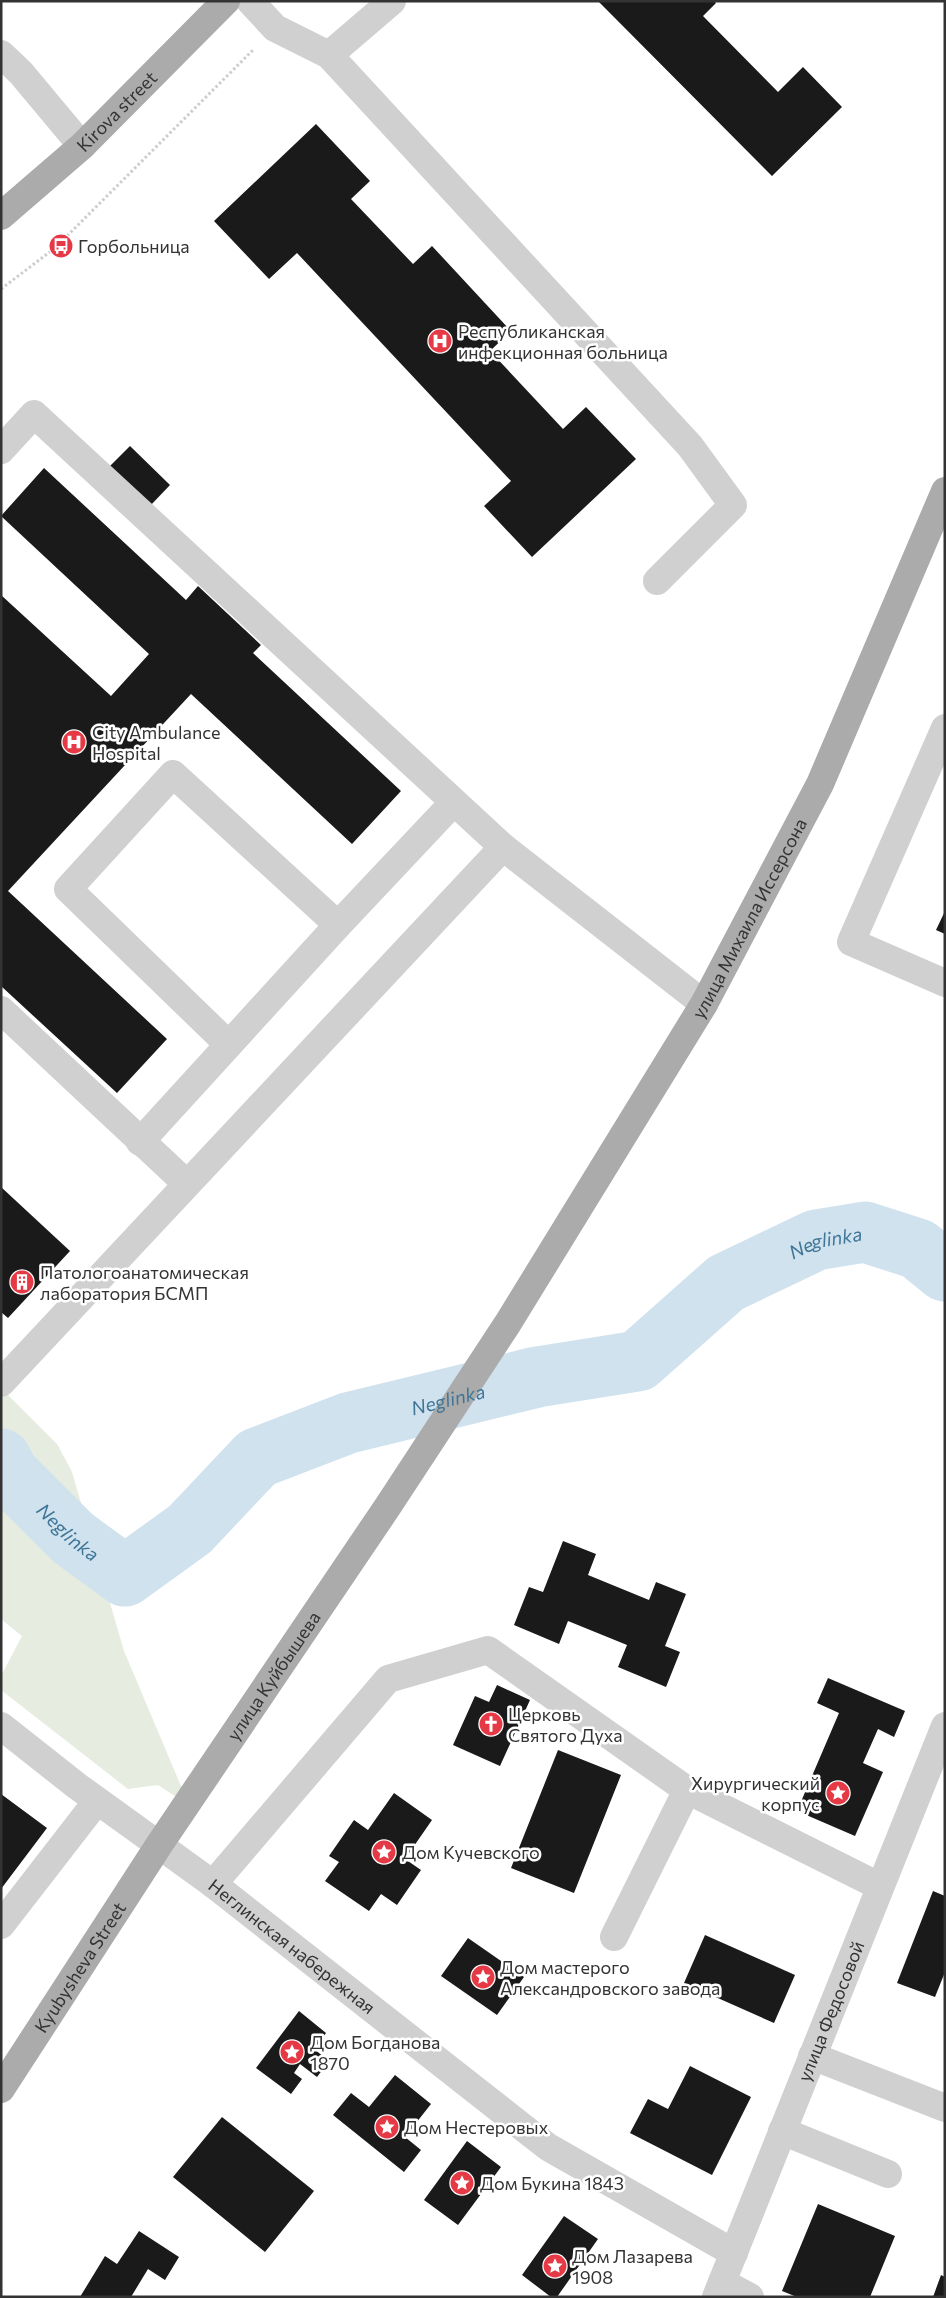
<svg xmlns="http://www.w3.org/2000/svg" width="946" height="2298" font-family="Commissioner,sans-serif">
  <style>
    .green { fill: #e6ecdf }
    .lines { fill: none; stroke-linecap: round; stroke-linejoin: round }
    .river { stroke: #cfe2ee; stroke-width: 61 }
    .building { fill: #1a1a1a }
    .path { stroke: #cdcdcd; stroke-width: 3; stroke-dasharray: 2.5 2.5; stroke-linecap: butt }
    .minor { stroke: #d0d0d0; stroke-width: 28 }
    .major { stroke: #ababab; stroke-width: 28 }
    .labels { text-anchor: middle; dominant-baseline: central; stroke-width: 5; stroke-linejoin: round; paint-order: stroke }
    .street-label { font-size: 18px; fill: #333; stroke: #fff }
    .poi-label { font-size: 18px; fill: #333; stroke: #fff; text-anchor: start }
    .water-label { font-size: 19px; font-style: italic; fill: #3f7597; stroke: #fff }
  </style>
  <rect width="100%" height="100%" fill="#fff"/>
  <!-- green -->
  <path class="green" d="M 1,1388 L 57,1444 L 72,1472 L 124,1651 L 189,1805 L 158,1785 L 128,1789 L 1,1690 L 1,1676 L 22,1636 L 1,1619 Z"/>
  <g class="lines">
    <!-- river -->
    <path class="river" id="s1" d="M 1,1459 L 8,1473 L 73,1538 L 125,1576 L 190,1529 L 257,1458 L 348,1423 L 537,1377 L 638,1361 L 726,1283 L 816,1240 L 865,1232 L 918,1249 L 945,1271"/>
  </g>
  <!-- building -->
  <path class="building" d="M 598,1 L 714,1 L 716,3 L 703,16 L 778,92 L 803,67 L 842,107 L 772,176 Z
    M 316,124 L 370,181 L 351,199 L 413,264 L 432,246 L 511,331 L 490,351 L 563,429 L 586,407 L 636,459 L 532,557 L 484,506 L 511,481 L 297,253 L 269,279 L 214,221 Z
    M 130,446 L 170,485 L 150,506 L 109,467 Z
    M 44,468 L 186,600 L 198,586 L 261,645 L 253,653 L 401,791 L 352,844 L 191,694 L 8,891 L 167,1039 L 117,1093 L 1,986 L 1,595 L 111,696 L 149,654 L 1,516 Z
    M 945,911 L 945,934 L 936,930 Z
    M 1,1187 L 70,1251 L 8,1318 L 1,1312 Z
    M 563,1541 L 596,1554 L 588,1575 L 649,1600 L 656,1582 L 686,1594 L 665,1646 L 680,1652 L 666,1687 L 618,1667 L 627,1645 L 568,1621 L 559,1644 L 514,1625 L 529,1587 L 543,1592 Z
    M 828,1678 L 905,1711 L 894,1737 L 878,1729 L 863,1763 L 883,1772 L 855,1836 L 797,1811 L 839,1713 L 817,1703 Z
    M 497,1685 L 530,1700 L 500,1766 L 453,1745 L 475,1696 L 489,1702 Z
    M 558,1750 L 621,1775 L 574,1893 L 511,1868 Z
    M 394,1793 L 432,1820 L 405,1859 L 421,1870 L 397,1905 L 381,1894 L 369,1911 L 325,1881 L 339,1862 L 329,1856 L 354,1820 L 368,1830 Z
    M 1,1794 L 47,1828 L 1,1889 Z
    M 933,1891 L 945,1896 L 945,1972 L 935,1997 L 897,1983 Z
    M 705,1935 L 795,1975 L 774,2023 L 684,1983 Z
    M 468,1938 L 524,1977 L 497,2015 L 441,1976 Z
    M 299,2011 L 326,2033 L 314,2049 L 329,2061 L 317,2077 L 300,2064 L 294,2073 L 302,2079 L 291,2094 L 256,2068 Z
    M 690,2066 L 751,2097 L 712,2175 L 630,2133 L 648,2099 L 668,2109 Z
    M 395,2075 L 431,2104 L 405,2137 L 421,2150 L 404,2172 L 333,2115 L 351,2093 L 369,2107 Z
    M 222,2117 L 314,2191 L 265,2252 L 173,2177 Z
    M 467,2141 L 501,2167 L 458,2225 L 424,2200 Z
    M 818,2204 L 895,2236 L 870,2297 L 797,2297 L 782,2291 Z
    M 564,2216 L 598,2239 L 557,2297 L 551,2297 L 522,2275 Z
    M 139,2231 L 179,2257 L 165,2280 L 148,2269 L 131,2297 L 80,2297 L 105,2256 L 117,2264 Z
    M 941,2275 L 945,2277 L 945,2297 L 933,2297 Z"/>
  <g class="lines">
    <!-- path -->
    <path class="path" d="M 1,289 L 55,248 L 254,49"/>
    <!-- minor -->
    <g class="minor">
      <path d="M 250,1 L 275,28 L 329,55 L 690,446 L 733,505 L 657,581"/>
      <path d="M 1,54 L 21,73 L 82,146"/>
      <path d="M 329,55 L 392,1"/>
      <path d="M 1,450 L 34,414 L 503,847 L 704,1004"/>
      <path d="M 945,728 L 851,942 L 945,983"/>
      <path d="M 1,1010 L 187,1184"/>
      <path d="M 228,1044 L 68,889 L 173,774 L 338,925"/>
      <path d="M 140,1142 L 338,925 L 453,803"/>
      <path d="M 1,1383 L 503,847"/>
      <path id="s2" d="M 1,1726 L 77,1786 L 213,1884 L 548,2147 L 734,2253"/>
      <path d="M 213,1884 L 388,1679 L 488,1650 L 687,1790 L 879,1886"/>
      <path d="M 1,1925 L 97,1801"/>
      <path d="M 614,1937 L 687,1790"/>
      <path d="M 812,2056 L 945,2108"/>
      <path d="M 782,2131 L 888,2174"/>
      <path d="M 722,2282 L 750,2297"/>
      <path id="s3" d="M 716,2297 L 945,1726"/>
    </g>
    <!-- major -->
    <g class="major">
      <path id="s4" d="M 1,216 L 82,146 L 226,1"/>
      <path id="s5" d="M 1,2089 L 159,1845 L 388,1506 L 508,1323 L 704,1004 L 820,784 L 945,491"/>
    </g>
  </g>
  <!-- icons -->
  <defs>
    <symbol id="bus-disc" viewBox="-11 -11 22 22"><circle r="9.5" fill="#e63946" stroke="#fff"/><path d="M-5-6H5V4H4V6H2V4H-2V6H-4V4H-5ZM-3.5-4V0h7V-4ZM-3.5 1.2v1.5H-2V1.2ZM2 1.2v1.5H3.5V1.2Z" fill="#fff"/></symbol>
    <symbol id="hospital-disc" viewBox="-11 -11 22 22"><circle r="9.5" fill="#e63946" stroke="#fff"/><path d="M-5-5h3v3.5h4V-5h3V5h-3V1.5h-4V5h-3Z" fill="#fff"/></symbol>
    <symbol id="building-disc" viewBox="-11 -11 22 22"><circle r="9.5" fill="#e63946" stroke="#fff"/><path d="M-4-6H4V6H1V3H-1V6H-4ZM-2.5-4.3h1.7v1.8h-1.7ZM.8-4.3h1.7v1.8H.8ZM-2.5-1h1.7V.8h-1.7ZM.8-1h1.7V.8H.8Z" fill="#fff"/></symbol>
    <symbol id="church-disc" viewBox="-11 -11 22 22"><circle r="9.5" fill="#e63946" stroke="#fff"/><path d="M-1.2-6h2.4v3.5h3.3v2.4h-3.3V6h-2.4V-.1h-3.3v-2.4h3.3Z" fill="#fff"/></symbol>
    <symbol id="sight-disc" viewBox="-11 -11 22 22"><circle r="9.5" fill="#e63946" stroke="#fff"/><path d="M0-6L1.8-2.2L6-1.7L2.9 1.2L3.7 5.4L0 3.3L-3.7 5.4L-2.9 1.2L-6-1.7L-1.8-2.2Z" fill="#fff"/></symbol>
  </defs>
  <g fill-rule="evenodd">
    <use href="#bus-disc" x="47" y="232" width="28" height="28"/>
    <use href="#hospital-disc" x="426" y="327" width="28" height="28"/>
    <use href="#hospital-disc" x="60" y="728" width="28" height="28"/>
    <use href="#building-disc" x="8" y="1268" width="28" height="28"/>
    <use href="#church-disc" x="477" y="1710" width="28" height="28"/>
    <use href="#sight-disc" x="824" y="1779" width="28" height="28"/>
    <use href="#sight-disc" x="370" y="1838" width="28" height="28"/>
    <use href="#sight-disc" x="469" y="1963" width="28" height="28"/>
    <use href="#sight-disc" x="278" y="2038" width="28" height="28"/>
    <use href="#sight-disc" x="373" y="2113" width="28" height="28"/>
    <use href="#sight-disc" x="448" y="2169" width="28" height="28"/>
    <use href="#sight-disc" x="541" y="2252" width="28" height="28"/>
  </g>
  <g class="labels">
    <!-- street labels -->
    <g class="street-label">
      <text stroke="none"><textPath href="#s4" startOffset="156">Kirova street</textPath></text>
      <text stroke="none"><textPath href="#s5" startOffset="1390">улица Михаила Иссерсона</textPath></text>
      <text stroke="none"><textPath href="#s5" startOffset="495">улица Куйбышева</textPath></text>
      <text stroke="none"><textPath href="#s2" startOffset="365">Неглинская набережная</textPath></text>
      <text stroke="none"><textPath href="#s5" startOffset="145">Kyubysheva Street</textPath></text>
      <text stroke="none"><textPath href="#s3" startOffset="308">улица Федосовой</textPath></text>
    </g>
    <!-- poi labels -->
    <g class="poi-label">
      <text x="78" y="246">Горбольница</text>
      <text x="458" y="331">Республиканская<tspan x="458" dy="21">инфекционная больница</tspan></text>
      <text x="92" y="732">City Ambulance<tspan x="92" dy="21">Hospital</tspan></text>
      <text x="40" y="1272">Патологоанатомическая<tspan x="40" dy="21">лаборатория БСМП</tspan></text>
      <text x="508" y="1714">Церковь<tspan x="508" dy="21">Святого Духа</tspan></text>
      <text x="820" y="1783" text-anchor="end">Хирургический<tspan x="820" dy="21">корпус</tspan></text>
      <text x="402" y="1852">Дом Кучевского</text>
      <text x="500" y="1967">Дом мастерого<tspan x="500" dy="21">Александровского завода</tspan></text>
      <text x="310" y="2042">Дом Богданова<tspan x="310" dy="21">1870</tspan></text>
      <text x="404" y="2127">Дом Нестеровых</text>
      <text x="480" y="2183">Дом Букина 1843</text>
      <text x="572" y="2256">Дом Лазарева<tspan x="572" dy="21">1908</tspan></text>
    </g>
    <!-- water labels -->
    <g class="water-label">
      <text stroke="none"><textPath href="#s1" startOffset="970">Neglinka</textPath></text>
      <text stroke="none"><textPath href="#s1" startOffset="550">Neglinka</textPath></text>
      <text stroke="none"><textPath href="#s1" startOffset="100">Neglinka</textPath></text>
    </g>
  </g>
  <!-- border -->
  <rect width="946" height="2298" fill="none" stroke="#333333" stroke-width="5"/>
</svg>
